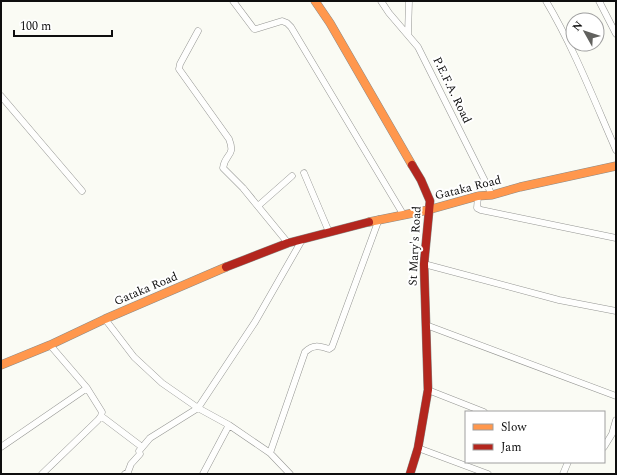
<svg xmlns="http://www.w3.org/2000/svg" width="617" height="475" font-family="Spectral,serif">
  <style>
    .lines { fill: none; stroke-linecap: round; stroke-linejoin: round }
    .street-casing { stroke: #949592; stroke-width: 7 }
    .slow-casing { stroke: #8b8b88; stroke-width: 9 }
    .jam-casing { stroke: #8b8b88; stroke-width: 9 }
    .street { stroke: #fefefd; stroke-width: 6 }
    .slow { stroke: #ff974d; stroke-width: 8 }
    .jam { stroke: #b3261e; stroke-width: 8 }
    .labels { text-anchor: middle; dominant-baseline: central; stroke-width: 4; stroke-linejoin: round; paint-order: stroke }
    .street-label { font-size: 12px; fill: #0e0e0e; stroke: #fff }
  </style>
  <rect width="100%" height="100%" fill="#fafbf4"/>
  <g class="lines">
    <defs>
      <path id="street" d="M 233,1 L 254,29 L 256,29 L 282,21 L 287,23 L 291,27 L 403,214
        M 381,1 L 389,13 L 418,47 L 492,195
        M 546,1 C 574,48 594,100 616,150
        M 599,1 L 616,34
        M 198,31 L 180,64 L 179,69 L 229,139 C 236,157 225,153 223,168 L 243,188 L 288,243
        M 408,34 L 409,1
        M 1,96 L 82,191
        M 304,173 L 329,232
        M 478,196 L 477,208 L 481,210 L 616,238
        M 258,206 L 292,176
        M 424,264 L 559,300 L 616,311
        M 105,319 L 134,357 L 162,383 L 198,408 L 229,425 L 270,453 L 290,474
        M 426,325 L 616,396
        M 428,390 L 484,412
        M 101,416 L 142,447
        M 1,447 L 87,388
        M 604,447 L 612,434 L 616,420
        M 418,448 L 488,474
        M 270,453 L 305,352 C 313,344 319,346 329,349 L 332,347 L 379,219
        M 42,474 L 98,420 L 101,416 L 102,412 L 87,388 L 50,345
        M 125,474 L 128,472 L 131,464 L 140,454 L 139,451 L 150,438 L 198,408 L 255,322 L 302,240
        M 203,474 L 229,425
        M 563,474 L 568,462"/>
      <path id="slow" d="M 315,1 L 330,23 L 412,165
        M 369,222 L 428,210 L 478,196 L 492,195 L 520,187 L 616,166
        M 1,365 L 50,345 L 105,319 L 226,267"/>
      <path id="jam" d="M 226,267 L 288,243 L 369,222
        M 410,474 L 418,448 L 428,390 L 424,264 L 430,201 L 421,180 L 412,165"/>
    </defs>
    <!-- street casing -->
    <use href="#street" class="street-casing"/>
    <!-- slow casing -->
    <use href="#slow" class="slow-casing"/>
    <!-- jam casing -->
    <use href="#jam" class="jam-casing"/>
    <!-- street -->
    <use href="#street" class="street"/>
    <!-- slow -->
    <use href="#slow" class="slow"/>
    <!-- jam -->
    <use href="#jam" class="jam"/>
  </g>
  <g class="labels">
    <!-- street labels -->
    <g class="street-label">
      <text transform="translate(452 90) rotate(64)">P.E.F.A. Road</text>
      <text transform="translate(468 188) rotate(-14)">Gataka Road</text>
      <text transform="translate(415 246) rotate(-87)">St Mary's Road</text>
      <text transform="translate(146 289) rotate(-23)">Gataka Road</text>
    </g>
  </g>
  <!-- border -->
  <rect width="617" height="475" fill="none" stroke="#0e0e0e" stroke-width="4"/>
  <!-- legend -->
  <rect x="465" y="411" width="140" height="52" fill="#ffffff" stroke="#9f9f9f"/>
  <rect x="473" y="424" width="20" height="6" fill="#ff974d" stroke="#9f9f9f"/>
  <text x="501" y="431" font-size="12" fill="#0e0e0e">Slow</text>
  <rect x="473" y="444" width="20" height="6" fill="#b3261e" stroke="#9f9f9f"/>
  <text x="501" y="451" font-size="12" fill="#0e0e0e">Jam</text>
  <!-- north arrow -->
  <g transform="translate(585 32) rotate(309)"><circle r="19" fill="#ffffff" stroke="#9f9f9f"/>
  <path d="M0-3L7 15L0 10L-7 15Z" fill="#61615e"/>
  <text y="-6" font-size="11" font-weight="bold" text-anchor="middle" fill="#0e0e0e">N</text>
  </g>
  <!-- scale -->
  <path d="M14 30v6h98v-6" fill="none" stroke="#0e0e0e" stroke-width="2"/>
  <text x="20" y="30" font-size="12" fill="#0e0e0e" stroke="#ffffff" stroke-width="3" paint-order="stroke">100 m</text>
</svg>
